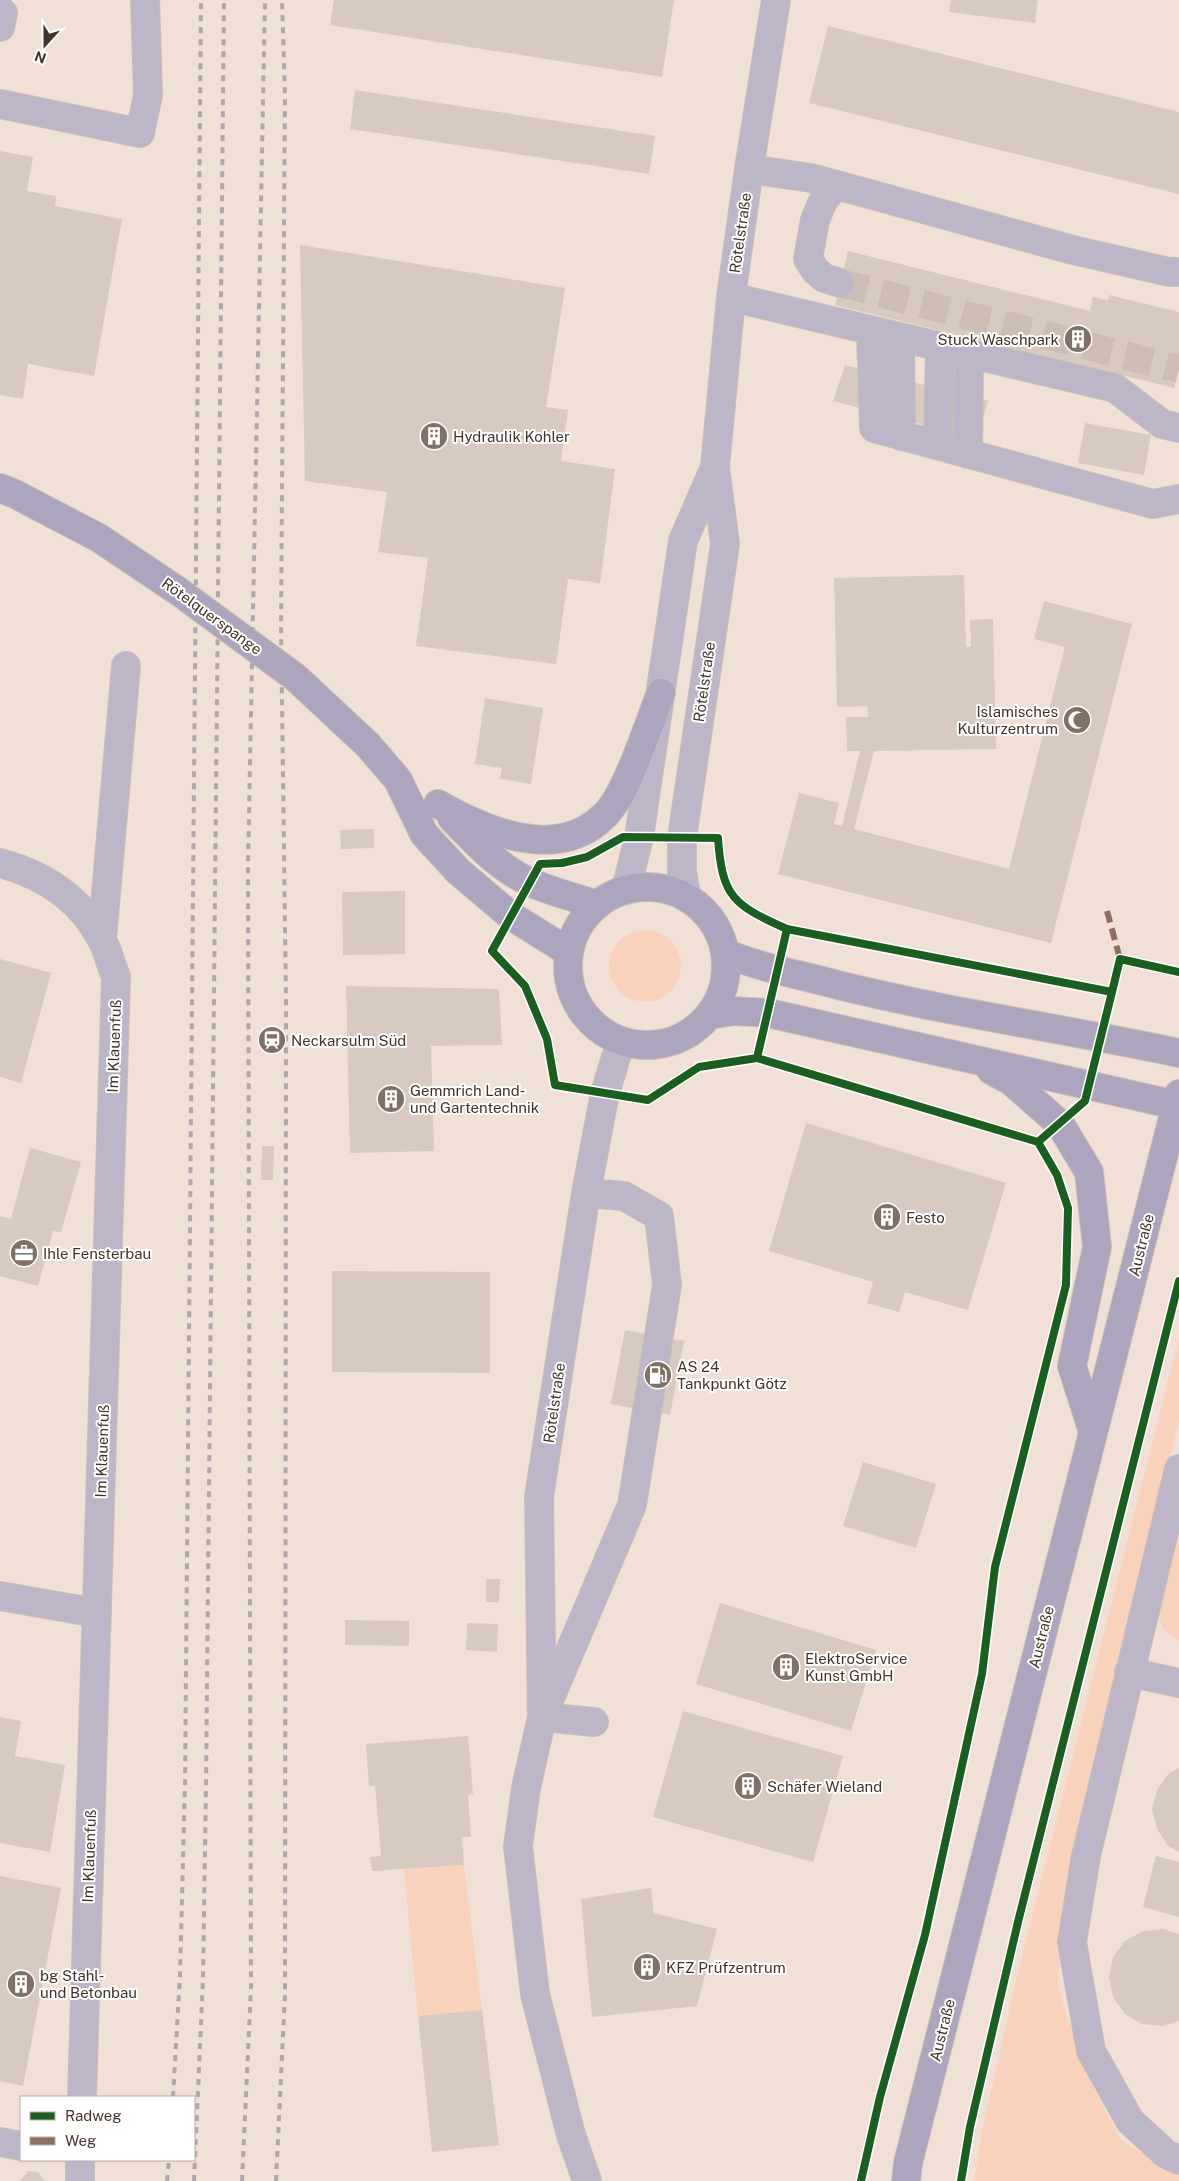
<svg xmlns="http://www.w3.org/2000/svg" width="1179" height="2181" font-family="'Public Sans',sans-serif">
  <style>
    .green { fill: #f8d2bc }
    .building { fill: #d8c9c1 }
    .lines { fill: none; stroke-linecap: round; stroke-linejoin: round }
    .minor-tunnel { stroke: #cebdb4; stroke-width: 28; stroke-dasharray: 28 14; stroke-linecap: butt }
    .minor-casing { stroke: #ccbeb6; stroke-width: 30 }
    .major-casing { stroke: #ccbeb6; stroke-width: 30 }
    .minor { stroke: #bcb6c8; stroke-width: 28 }
    .major { stroke: #ada4bd; stroke-width: 28 }
    .rail { stroke: #b0a7ab; stroke-width: 4; stroke-dasharray: 6 6; stroke-linecap: butt }
    .quiet { stroke: #8d6e63; stroke-width: 6; stroke-dasharray: 12 6; stroke-linecap: butt }
    .cycleway-casing { stroke: #fff; stroke-width: 11 }
    .cycleway { stroke: #1b5e20; stroke-width: 8 }
    .labels { text-anchor: middle; dominant-baseline: central; stroke-width: 4; stroke-linejoin: round; paint-order: stroke }
    .street-label { font-size: 15px; fill: #43332a; stroke: #fff }
    .poi-label { font-size: 15px; fill: #43332a; stroke: #fff; text-anchor: start }
  </style>
  <rect width="100%" height="100%" fill="#f1e0d6"/>
  <!-- green -->
  <path class="green" d="M609 966a36 36 0 1 1 72 0a36 36 0 1 1-72 0Z
    M 1179,1338 L 1179,1421 L 1105,1720 L 1063,1903 L 1058,1987 L 1087,2075 L 1120,2139 L 1179,2176 L 1179,2181 L 974,2181 L 982,2131 L 1017,1976 Z
    M 1179,1510 L 1179,1641 L 1164,1630 L 1155,1607 Z
    M 464,1865 L 482,2010 L 418,2016 L 404,1869 Z"/>
  <!-- building -->
  <path class="building" d="M 334,0 L 674,0 L 662,77 L 330,25 Z
    M 951,0 L 1038,0 L 1035,23 L 949,12 Z
    M 828,26 L 1179,112 L 1179,194 L 809,103 Z
    M 355,90 L 655,136 L 649,174 L 350,129 Z
    M 0,151 L 33,157 L 27,191 L 56,196 L 55,206 L 122,219 L 94,376 L 28,364 L 23,399 L 0,395 Z
    M 300,245 L 565,288 L 546,407 L 568,410 L 561,461 L 615,469 L 600,583 L 568,579 L 556,664 L 416,646 L 428,558 L 378,552 L 387,492 L 305,481 Z
    M 848,251 L 1090,311 L 1093,297 L 1108,300 L 1109,295 L 1179,312 L 1179,367 L 1174,388 L 1113,373 L 1112,378 L 1097,375 L 1098,369 L 835,305 Z
    M 845,365 L 988,401 L 977,439 L 833,401 Z
    M 1085,423 L 1151,435 L 1144,475 L 1078,463 Z
    M 964,575 L 966,647 L 971,647 L 970,620 L 993,619 L 996,749 L 874,751 L 854,829 L 1009,869 L 1065,647 L 1034,639 L 1044,601 L 1132,624 L 1051,943 L 778,874 L 799,793 L 839,803 L 834,824 L 842,826 L 860,751 L 847,751 L 846,717 L 868,717 L 867,706 L 837,707 L 834,578 Z
    M 485,698 L 543,708 L 531,784 L 500,779 L 502,768 L 475,764 Z
    M 374,829 L 374,848 L 341,849 L 340,830 Z
    M 405,891 L 405,954 L 343,955 L 342,892 Z
    M 0,959 L 51,973 L 21,1083 L 0,1077 Z
    M 346,986 L 499,989 L 502,1045 L 431,1046 L 434,1151 L 350,1153 Z
    M 806,1123 L 1006,1183 L 968,1310 L 905,1292 L 899,1312 L 867,1303 L 873,1282 L 769,1251 Z
    M 262,1146 L 274,1146 L 273,1180 L 261,1180 Z
    M 30,1148 L 81,1162 L 61,1232 L 53,1231 L 38,1286 L 0,1276 L 0,1216 L 11,1219 Z
    M 332,1271 L 490,1272 L 490,1373 L 332,1372 Z
    M 625,1330 L 684,1341 L 670,1415 L 611,1404 Z
    M 863,1462 L 936,1484 L 916,1548 L 843,1526 Z
    M 486,1579 L 500,1579 L 499,1602 L 486,1602 Z
    M 720,1603 L 876,1650 L 851,1731 L 696,1684 Z
    M 345,1620 L 409,1621 L 409,1646 L 345,1645 Z
    M 467,1623 L 498,1624 L 497,1652 L 466,1650 Z
    M 683,1711 L 843,1756 L 813,1862 L 653,1817 Z
    M 0,1717 L 21,1721 L 15,1756 L 65,1765 L 50,1852 L 0,1843 Z
    M 468,1736 L 473,1794 L 468,1795 L 471,1837 L 462,1837 L 464,1865 L 372,1871 L 370,1857 L 381,1856 L 375,1785 L 369,1786 L 366,1744 Z
    M 1179,1768 L 1179,1852 L 1168,1846 L 1157,1829 L 1152,1809 L 1157,1790 L 1169,1773 Z
    M 1156,1856 L 1179,1862 L 1179,1917 L 1143,1907 Z
    M 0,1876 L 61,1888 L 23,2086 L 0,2081 Z
    M 651,1888 L 654,1913 L 717,1929 L 697,2006 L 592,2017 L 581,1899 Z
    M 1163,1929 L 1179,1934 L 1179,2021 L 1162,2026 L 1142,2024 L 1125,2014 L 1113,1997 L 1109,1977 L 1113,1957 L 1125,1941 L 1143,1931 Z
    M 482,2010 L 499,2145 L 432,2152 L 418,2016 Z
    M 28,2171 L 38,2172 L 45,2181 L 20,2181 Z"/>
  <g class="lines">
    <!-- minor-tunnel -->
    <path class="minor-tunnel" d="M 840,283 L 1179,369"/>
    <defs>
      <path id="minor" d="M 0,10 L 3,13 L 0,27
        M 0,104 L 140,133 L 148,95 L 145,0
        M 749,169 L 811,178 L 1073,250 L 1169,272 L 1179,272
        M 835,186 L 823,201 L 815,220 L 808,259 L 815,270 L 824,278 L 840,283
        M 731,297 L 1115,388 L 1162,424 L 1179,428
        M 871,331 L 874,428 L 1153,504 L 1179,499
        M 900,338 L 901,436
        M 938,445 L 940,347
        M 968,454 L 969,354
        M 0,863 C 44,875 81,899 102,940 C 108,951 111,965 116,977 L 82,2097
        M 626,890 L 639,837 L 683,541 L 715,467
        M 687,898 L 682,873 L 682,838 L 725,544 L 715,467 L 731,297 L 749,169 L 776,0
        M 102,939 L 126,666
        M 586,1193 L 624,1196 L 659,1216 L 667,1285 L 632,1505 L 542,1717 L 526,1788 L 518,1846 L 535,1994 L 571,2135 L 587,2181
        M 1179,1469 L 1086,1856 L 1072,1942 L 1091,2051 L 1130,2121 L 1166,2154 L 1179,2160
        M 0,1596 L 97,1613
        M 1129,1672 L 1179,1683
        M 594,1722 L 542,1717 L 539,1497 L 586,1193 L 605,1093 L 621,1041
        M 0,2142 L 21,2146
        M 80,2181 L 80,2160"/>
      <path id="major" d="M 0,488 L 15,494 L 99,538 L 178,591 L 295,677 L 368,745 L 398,780 L 424,834 L 458,871 L 511,916 L 569,952
        M 438,804 C 487,832 559,863 606,814 C 628,791 648,725 661,693
        M 452,818 C 474,841 500,869 530,882 C 551,892 575,897 597,905
        M568 966a79 79 0 1 1 158 0a79 79 0 1 1-158 0Z
        M 725,953 C 761,968 801,975 838,985 C 951,1013 1066,1029 1179,1053
        M 710,1015 L 733,1011 L 768,1013 L 1176,1105
        M 991,1070 L 1011,1081 L 1060,1124 L 1089,1172 L 1097,1247 L 1072,1366 L 1093,1432
        M 906,2181 L 908,2163 L 1179,1094"/>
    </defs>
    <!-- minor casing -->
    <use href="#minor" class="minor-casing"/>
    <!-- major casing -->
    <use href="#major" class="major-casing"/>
    <!-- minor -->
    <use href="#minor" class="minor"/>
    <!-- major -->
    <use href="#major" class="major"/>
    <!-- rail -->
    <path class="rail" d="M 173,2097 L 180,1976 L 185,1783 L 201,0
      M 167,2181 L 169,2160
      M 194,2181 L 203,1978 L 206,1784 L 224,0
      M 242,2181 L 251,1988 L 248,866 L 265,0
      M 276,2181 L 285,1994 L 286,1002 L 281,625 L 285,95 L 282,0"/>
    <!-- quiet -->
    <path class="quiet" d="M 1107,911 L 1120,959"/>
    <defs>
      <path id="cycleway" d="M 757,1058 L 787,929
        M 1038,1142 L 1085,1101 L 1112,992
        M 861,2181 L 880,2097 L 925,1935 L 982,1674 L 995,1567 L 1066,1285 L 1068,1208 L 1057,1175 L 1038,1142 L 757,1058 L 699,1067 L 648,1100 L 555,1085 L 547,1039 L 525,986 L 492,951 L 540,864 L 562,863 L 587,857 L 623,837 L 718,838 C 722,898 734,905 787,929 L 1112,992 L 1120,959 L 1179,972
        M 961,2181 L 970,2127 L 1018,1922 L 1179,1281"/>
    </defs>
    <!-- cycleway casing -->
    <use href="#cycleway" class="cycleway-casing"/>
    <!-- cycleway -->
    <use href="#cycleway" class="cycleway"/>
  </g>
  <!-- icons -->
  <defs>
    <symbol id="building-disc" viewBox="-11 -11 22 22"><circle r="9.5" fill="#807066" stroke="#fff"/><path d="M-4-6H4V6H1V3H-1V6H-4ZM-2.5-4.3h1.7v1.8h-1.7ZM.8-4.3h1.7v1.8H.8ZM-2.5-1h1.7V.8h-1.7ZM.8-1h1.7V.8H.8Z" fill="#fff"/></symbol>
    <symbol id="mosque-disc" viewBox="-11 -11 22 22"><circle r="9.5" fill="#807066" stroke="#fff"/><path d="M3.5-4.9A6 6 0 1 0 3.5 4.9A5 5 0 1 1 3.5-4.9Z" fill="#fff"/></symbol>
    <symbol id="station-disc" viewBox="-11 -11 22 22"><circle r="9.5" fill="#807066" stroke="#fff"/><path d="M-3-6H3Q5-6 5-4V2Q5 4 3 4L4.5 6H3L1.5 4h-3L-3 6H-4.5L-3 4Q-5 4-5 2V-4Q-5-6-3-6ZM-3.5-4v3h7v-3ZM-3.5 1v1.5H-2V1ZM2 1v1.5H3.5V1Z" fill="#fff"/></symbol>
    <symbol id="office-disc" viewBox="-11 -11 22 22"><circle r="9.5" fill="#807066" stroke="#fff"/><path d="M-6-3h4V-5.5h4V-3h4V5H-6ZM-1-4.5V-3h2v-1.5ZM-6 0V1H6V0Z" fill="#fff"/></symbol>
    <symbol id="fuel-disc" viewBox="-11 -11 22 22"><circle r="9.5" fill="#807066" stroke="#fff"/><path d="M-5.5-6h7V0h2V4h1.3V-2.5L3-4.5l.8-.8L6-3V5H2.5V1h-1V6h-7ZM-4.2-4.7v3.2H.2V-4.7Z" fill="#fff"/></symbol>
  </defs>
  <g fill-rule="evenodd">
    <use href="#building-disc" x="1062" y="323" width="32" height="32"/>
    <use href="#building-disc" x="418" y="420" width="32" height="32"/>
    <use href="#mosque-disc" x="1061" y="704" width="32" height="32"/>
    <use href="#station-disc" x="256" y="1024" width="32" height="32"/>
    <use href="#building-disc" x="375" y="1083" width="32" height="32"/>
    <use href="#building-disc" x="871" y="1201" width="32" height="32"/>
    <use href="#office-disc" x="8" y="1237" width="32" height="32"/>
    <use href="#fuel-disc" x="642" y="1359" width="32" height="32"/>
    <use href="#building-disc" x="770" y="1651" width="32" height="32"/>
    <use href="#building-disc" x="732" y="1770" width="32" height="32"/>
    <use href="#building-disc" x="631" y="1951" width="32" height="32"/>
    <use href="#building-disc" x="5" y="1968" width="32" height="32"/>
  </g>
  <g class="labels">
    <!-- street labels -->
    <g class="street-label">
      <text transform="translate(740 233) rotate(-82)">Rötelstraße</text>
      <text transform="translate(212 616) rotate(36)">Rötelquerspange</text>
      <text transform="translate(704 682) rotate(-82)">Rötelstraße</text>
      <text transform="translate(114 1046) rotate(-88)">Im Klauenfuß</text>
      <text transform="translate(1141 1245) rotate(-76)">Austraße</text>
      <text transform="translate(554 1403) rotate(-82)">Rötelstraße</text>
      <text transform="translate(102 1451) rotate(-88)">Im Klauenfuß</text>
      <text transform="translate(1041 1637) rotate(-76)">Austraße</text>
      <text transform="translate(89 1856) rotate(-88)">Im Klauenfuß</text>
      <text transform="translate(942 2030) rotate(-76)">Austraße</text>
    </g>
    <!-- poi labels -->
    <g class="poi-label">
      <text x="1059" y="339" text-anchor="end">Stuck Waschpark</text>
      <text x="453" y="436">Hydraulik Kohler</text>
      <text x="1058" y="711" text-anchor="end">Islamisches<tspan x="1058" dy="17">Kulturzentrum</tspan></text>
      <text x="291" y="1040">Neckarsulm Süd</text>
      <text x="410" y="1090">Gemmrich Land-<tspan x="410" dy="17">und Gartentechnik</tspan></text>
      <text x="906" y="1217">Festo</text>
      <text x="43" y="1253">Ihle Fensterbau</text>
      <text x="677" y="1366">AS 24<tspan x="677" dy="17">Tankpunkt Götz</tspan></text>
      <text x="805" y="1658">ElektroService<tspan x="805" dy="17">Kunst GmbH</tspan></text>
      <text x="767" y="1786">Schäfer Wieland</text>
      <text x="666" y="1967">KFZ Prüfzentrum</text>
      <text x="40" y="1975">bg Stahl-<tspan x="40" dy="17">und Betonbau</tspan></text>
    </g>
  </g>
  <!-- legend -->
  <rect x="20" y="2096" width="175" height="65" fill="#ffffff" stroke="#b4adaa"/>
  <rect x="30" y="2112" width="25" height="8" fill="#1b5e20" stroke="#b4adaa"/>
  <text x="65" y="2121" font-size="15" fill="#43332a">Radweg</text>
  <rect x="30" y="2137" width="25" height="8" fill="#8d6e63" stroke="#b4adaa"/>
  <text x="65" y="2146" font-size="15" fill="#43332a">Weg</text>
  <!-- north arrow -->
  <g transform="translate(45 45) rotate(201)" stroke="#ffffff" stroke-width="4" paint-order="stroke">
  <path d="M0-4L9 19L0 12L-9 19Z" fill="#43332a"/>
  <text y="-8" font-size="14" font-weight="bold" text-anchor="middle" fill="#43332a">N</text>
  </g>
</svg>
